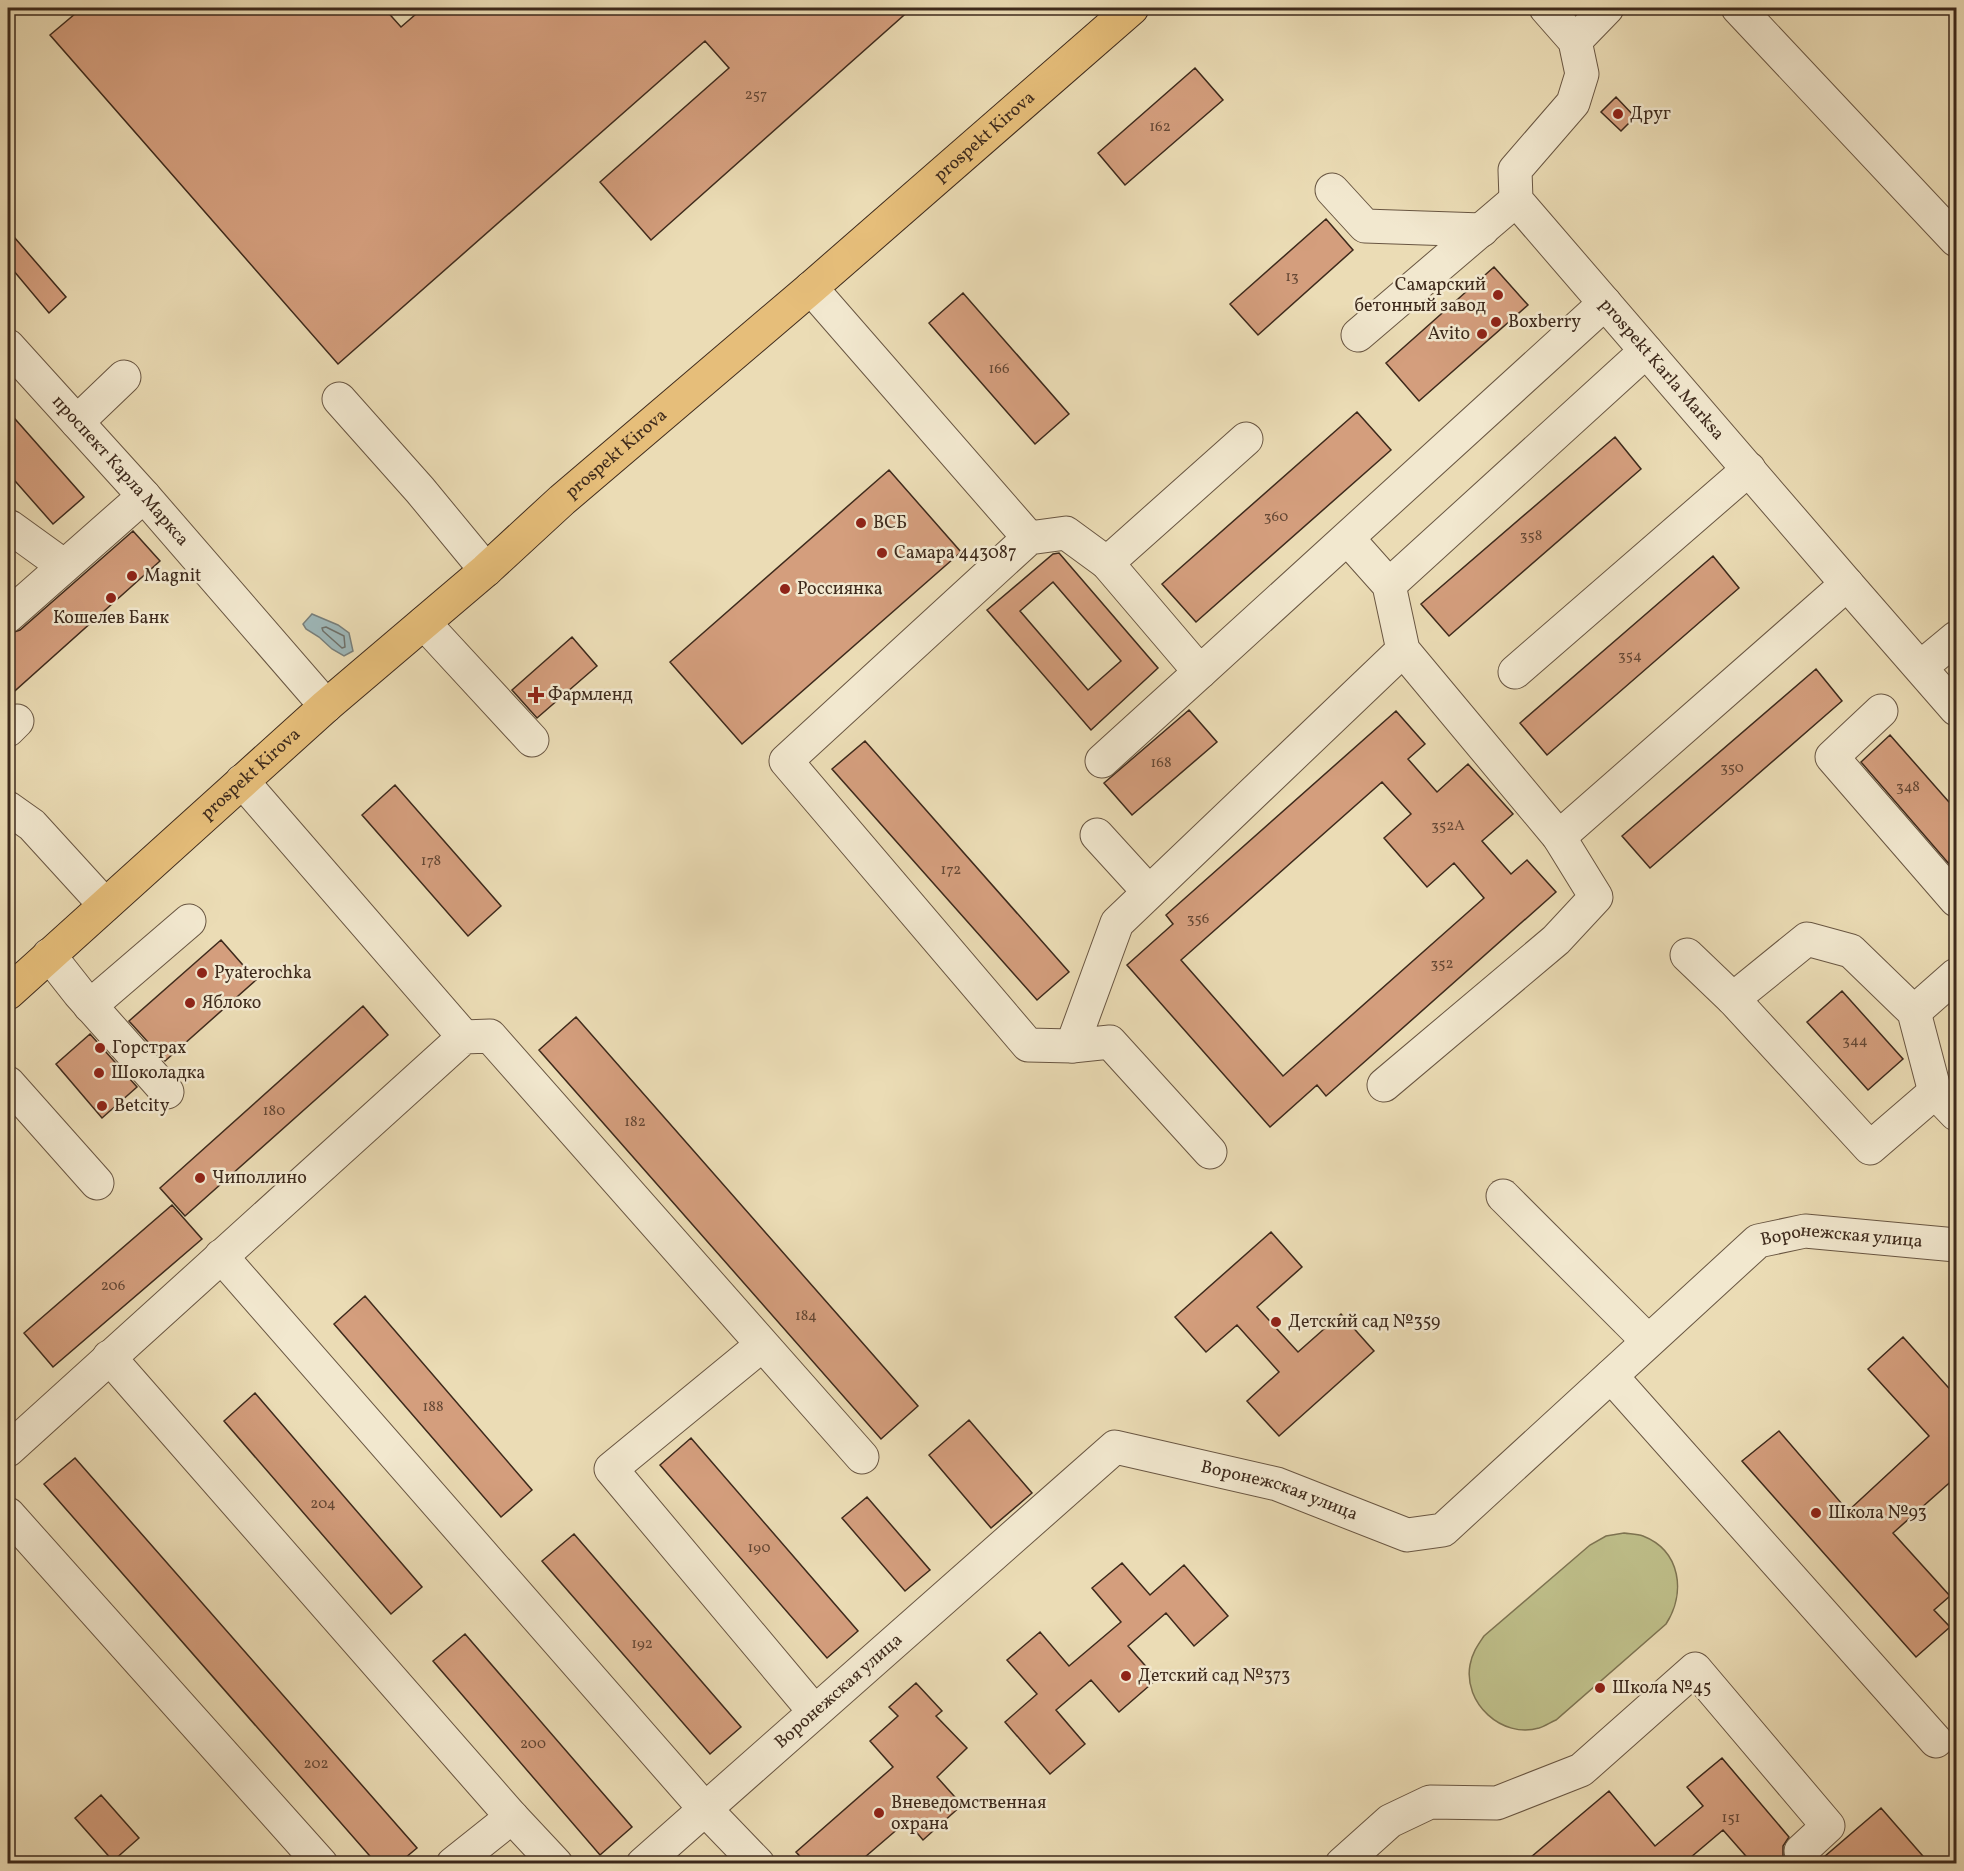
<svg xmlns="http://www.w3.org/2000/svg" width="1964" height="1871" font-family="Vollkorn,serif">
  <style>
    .green { fill: #bebe89; stroke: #7e7452; stroke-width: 1.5 }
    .water { fill: #9eb8ba; stroke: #787f7b; stroke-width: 1.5 }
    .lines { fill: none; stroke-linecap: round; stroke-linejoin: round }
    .shore { stroke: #6e716b; stroke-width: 1.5 }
    .building { fill: #d49e7d; stroke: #3e2a1c; stroke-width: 1.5; fill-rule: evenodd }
    .minor-casing { stroke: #695642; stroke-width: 35 }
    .major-casing { stroke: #3e2a1c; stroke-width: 35 }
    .minor { stroke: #f2e8cf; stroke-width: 33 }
    .major { stroke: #e6be7a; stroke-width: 33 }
    .poi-dot { fill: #8f2418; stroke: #f2e8cf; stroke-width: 2 }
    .labels { text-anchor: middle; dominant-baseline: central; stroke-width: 5; stroke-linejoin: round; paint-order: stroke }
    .number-label { font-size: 15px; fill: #644734 }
    .poi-label { font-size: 18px; fill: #3e2a1c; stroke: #f2e8cf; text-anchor: start }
    .street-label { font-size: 18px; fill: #3e2a1c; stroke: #f2e8cf }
  </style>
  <rect width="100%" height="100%" fill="#ebdcb5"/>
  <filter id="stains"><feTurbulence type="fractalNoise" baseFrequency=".00333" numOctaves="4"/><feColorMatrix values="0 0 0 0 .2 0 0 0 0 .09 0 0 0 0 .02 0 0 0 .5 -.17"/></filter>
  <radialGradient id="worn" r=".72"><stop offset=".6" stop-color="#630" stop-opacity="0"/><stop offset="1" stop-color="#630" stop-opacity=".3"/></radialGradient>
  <!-- green -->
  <path class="green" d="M 1624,1533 C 1630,1534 1637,1534 1643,1536 C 1681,1551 1686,1593 1666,1624 L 1556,1720 C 1551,1722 1545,1726 1539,1728 C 1502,1739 1463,1703 1470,1665 C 1472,1653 1478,1645 1484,1636 L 1590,1545 L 1606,1536 Z"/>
  <!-- water -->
  <path class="water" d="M 312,614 L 338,625 L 349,633 L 353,651 L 344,656 L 332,649 L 319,637 L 306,629 L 303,624 Z"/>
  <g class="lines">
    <!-- shore -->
    <path class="shore" d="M 326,627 L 344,636 L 345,647 L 342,648 L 323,631 L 322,628 Z"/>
  </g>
  <!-- building -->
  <path class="building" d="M 82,8 L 384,8 L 401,27 L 423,8 L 912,8 L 651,240 L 600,182 L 729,68 L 705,41 L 338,364 L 50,35 Z
    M 1195,68 L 1223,100 L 1125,185 L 1098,153 Z
    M 1616,97 L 1635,117 L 1621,131 L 1601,112 Z
    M 1326,219 L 1353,250 L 1258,335 L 1230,304 Z
    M 8,230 L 66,297 L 49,313 L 8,264 Z
    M 1494,267 L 1528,305 L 1419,401 L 1386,363 Z
    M 963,293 L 1069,414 L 1035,444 L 929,323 Z
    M 8,411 L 84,497 L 53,524 L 8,473 Z
    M 1357,412 L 1391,450 L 1196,622 L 1162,584 Z
    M 1615,437 L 1641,469 L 1449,636 L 1421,604 Z
    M 889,470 L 961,552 L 742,744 L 670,662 Z
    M 133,531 L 160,561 L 8,697 L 8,634 L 20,630 Z
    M 1059,553 L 1158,668 L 1091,730 L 987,610 L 1053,554 ZM 1053,582 L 1121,661 L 1088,690 L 1020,611 Z
    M 1713,556 L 1739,588 L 1547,755 L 1520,723 Z
    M 572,637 L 597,666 L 537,718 L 512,690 Z
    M 1816,669 L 1842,701 L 1650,868 L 1622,836 Z
    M 1189,710 L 1217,742 L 1132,815 L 1104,783 Z
    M 1396,711 L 1425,744 L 1408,759 L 1437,792 L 1468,764 L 1513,814 L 1482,841 L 1511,874 L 1527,860 L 1556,892 L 1326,1096 L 1317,1085 L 1270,1127 L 1127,965 L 1173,924 L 1166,915 ZM 1382,782 L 1411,814 L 1384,838 L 1427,887 L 1454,863 L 1484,898 L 1283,1076 L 1181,960 Z
    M 1890,735 L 1956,810 L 1956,872 L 1861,762 Z
    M 865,741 L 1069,972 L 1037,1000 L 832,769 Z
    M 395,785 L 501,906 L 468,936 L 362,815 Z
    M 221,940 L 256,980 L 165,1061 L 129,1021 Z
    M 1842,991 L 1903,1059 L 1868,1090 L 1807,1022 Z
    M 363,1006 L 388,1035 L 185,1216 L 160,1188 Z
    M 576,1017 L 918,1406 L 881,1439 L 539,1050 Z
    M 90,1034 L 137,1087 L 102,1118 L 56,1064 Z
    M 172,1205 L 202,1239 L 53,1367 L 24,1333 Z
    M 1271,1232 L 1302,1267 L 1257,1307 L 1298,1352 L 1341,1314 L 1374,1351 L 1279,1436 L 1247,1401 L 1279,1372 L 1237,1325 L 1206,1352 L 1175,1317 Z
    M 365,1296 L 532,1490 L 501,1517 L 334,1324 Z
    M 1903,1337 L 1956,1396 L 1956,1477 L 1893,1533 L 1950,1596 L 1934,1610 L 1950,1627 L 1916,1657 L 1742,1461 L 1779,1431 L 1848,1511 L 1929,1436 L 1868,1369 Z
    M 255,1393 L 422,1587 L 391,1614 L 224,1421 Z
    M 969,1420 L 1032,1493 L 991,1528 L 929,1455 Z
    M 691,1438 L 858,1631 L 827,1658 L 660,1465 Z
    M 75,1458 L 417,1848 L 399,1863 L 376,1863 L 44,1484 Z
    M 867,1497 L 930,1570 L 905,1591 L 842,1518 Z
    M 574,1534 L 741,1727 L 710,1754 L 542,1561 Z
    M 1122,1563 L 1150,1595 L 1184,1565 L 1228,1616 L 1194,1646 L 1166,1613 L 1128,1646 L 1157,1679 L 1119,1712 L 1091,1680 L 1056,1710 L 1085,1744 L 1050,1774 L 1005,1722 L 1037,1694 L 1007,1660 L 1040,1632 L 1069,1666 L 1121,1622 L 1092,1588 Z
    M 465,1634 L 632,1827 L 600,1855 L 433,1661 Z
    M 916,1683 L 942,1711 L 936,1716 L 967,1748 L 937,1777 L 962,1805 L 923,1840 L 907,1821 L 858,1863 L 806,1863 L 796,1852 L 893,1767 L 870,1741 L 898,1716 L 889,1707 Z
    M 1722,1758 L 1789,1837 L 1783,1846 L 1783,1856 L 1787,1863 L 1752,1863 L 1723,1830 L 1684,1863 L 1524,1863 L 1609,1791 L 1655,1846 L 1703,1806 L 1687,1787 Z
    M 101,1795 L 139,1838 L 113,1861 L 75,1818 Z
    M 1881,1808 L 1929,1863 L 1817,1863 Z"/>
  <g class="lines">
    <defs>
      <g id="minor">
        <path id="s1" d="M 1546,8 L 1575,41 L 1582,74 L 1573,103 L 1515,170 L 1516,200 L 1847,584 L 1956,709"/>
        <path d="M 1738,8 L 1956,240"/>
        <path d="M 1575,41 L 1607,8"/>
        <path d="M 1332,190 L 1365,226 L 1482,230"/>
        <path d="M 811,288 L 1029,538"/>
        <path d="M 1358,335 L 1516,200"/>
        <path id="s2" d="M 8,346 L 144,496 L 326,706"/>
        <path d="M 339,399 L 420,490 L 486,570"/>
        <path d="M 77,422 L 124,377"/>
        <path d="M 8,529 L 10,527 L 64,566"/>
        <path d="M 1348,539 L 1389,585 L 1403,650 L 1559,837 L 1596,897 L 1556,940 L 1384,1085"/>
        <path d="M 1107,563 L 1246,439"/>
        <path d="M 1389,585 L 1646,351"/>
        <path d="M 8,616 L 144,496"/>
        <path d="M 424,623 L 532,740"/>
        <path d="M 1921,667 L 1956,638"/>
        <path d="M 1515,672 L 1749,469"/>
        <path d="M 1881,711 L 1832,757 L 1956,900"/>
        <path d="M 8,730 L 17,721"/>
        <path d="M 1102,761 L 1200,672"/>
        <path d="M 242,781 L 464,1037"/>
        <path d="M 8,808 L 32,825 L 105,905"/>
        <path d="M 1097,835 L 1149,892"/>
        <path d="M 1559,837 L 1847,584"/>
        <path d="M 49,955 L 79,993 L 167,1092"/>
        <path d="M 1687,955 L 1733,999 L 1870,1148 L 1935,1092"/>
        <path d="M 1733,999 L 1807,939 L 1851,951 L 1914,1012 L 1935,1092 L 1956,1114"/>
        <path d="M 90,1006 L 189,921"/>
        <path d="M 1914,1012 L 1956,975"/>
        <path d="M 1072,1046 L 1028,1045 L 786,761 L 1029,538 L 1066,533 L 1107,563 L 1200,672 L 1605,303"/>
        <path d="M 8,1083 L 97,1183"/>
        <path d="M 1210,1152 L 1110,1042 L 1072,1046 L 1117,923 L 1403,650"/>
        <path d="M 1503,1196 L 1648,1341"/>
        <path d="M 221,1256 L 705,1809 L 758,1864"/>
        <path d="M 762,1345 L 611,1469 L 814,1711"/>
        <path d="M 109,1357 L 512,1817 L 556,1864"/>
        <path d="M 1611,1376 L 1936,1741"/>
        <path d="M 8,1450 L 464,1037 L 490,1036 L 862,1457"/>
        <path d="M 8,1514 L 321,1864"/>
        <path d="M 453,1864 L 512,1817"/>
        <path id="s3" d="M 643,1864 L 1115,1447 L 1277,1484 L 1407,1535 L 1443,1530 L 1758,1241 L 1805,1231 L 1956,1245"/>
        <path d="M 1342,1864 L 1390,1821 L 1430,1802 L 1497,1803 L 1581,1770 L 1695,1669 L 1828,1826 L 1801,1851"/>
      </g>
      <g id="major">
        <path id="s4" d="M 8,993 L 326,706 L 486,570 L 562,500 L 811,288 L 1132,8"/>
      </g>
    </defs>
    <!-- minor casing -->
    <use href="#minor" class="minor-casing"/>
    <!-- major casing -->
    <use href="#major" class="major-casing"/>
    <!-- minor -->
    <use href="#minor" class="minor"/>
    <!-- major -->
    <use href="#major" class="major"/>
  </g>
  <!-- markers -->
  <g class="poi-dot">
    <circle cx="1618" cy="114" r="6"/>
    <circle cx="1498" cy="295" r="6"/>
    <circle cx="1496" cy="322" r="6"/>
    <circle cx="1482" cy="334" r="6"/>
    <circle cx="861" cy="523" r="6"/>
    <circle cx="882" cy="553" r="6"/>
    <circle cx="132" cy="576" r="6"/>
    <circle cx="785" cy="589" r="6"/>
    <circle cx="111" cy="598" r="6"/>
    <path d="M533 686h6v6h6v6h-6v6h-6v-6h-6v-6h6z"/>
    <circle cx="202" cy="973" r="6"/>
    <circle cx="190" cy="1003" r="6"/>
    <circle cx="100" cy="1048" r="6"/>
    <circle cx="99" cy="1073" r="6"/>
    <circle cx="102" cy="1106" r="6"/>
    <circle cx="200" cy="1178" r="6"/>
    <circle cx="1276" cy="1322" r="6"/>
    <circle cx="1816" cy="1513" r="6"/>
    <circle cx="1126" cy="1676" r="6"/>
    <circle cx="1600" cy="1688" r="6"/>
    <circle cx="879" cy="1813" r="6"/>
  </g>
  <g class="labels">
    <!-- number labels -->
    <g class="number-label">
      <text x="756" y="95">257</text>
      <text x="1160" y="127">162</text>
      <text x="1292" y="277">13</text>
      <text x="999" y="369">166</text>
      <text x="1276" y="517">360</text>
      <text x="1531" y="536">358</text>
      <text x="1630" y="656">354</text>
      <text x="1161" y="763">168</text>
      <text x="1732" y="768">350</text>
      <text x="1908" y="787">348</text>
      <text x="1448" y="826">352А</text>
      <text x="431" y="861">178</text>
      <text x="951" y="870">172</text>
      <text x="1198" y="919">356</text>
      <text x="1442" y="964">352</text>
      <text x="1855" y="1041">344</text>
      <text x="274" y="1111">180</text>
      <text x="635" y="1122">182</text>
      <text x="113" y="1286">206</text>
      <text x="806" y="1316">184</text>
      <text x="433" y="1407">188</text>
      <text x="323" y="1504">204</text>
      <text x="759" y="1548">190</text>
      <text x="642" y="1644">192</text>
      <text x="533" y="1744">200</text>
      <text x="316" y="1764">202</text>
      <text x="1731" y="1818">151</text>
    </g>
    <!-- poi labels -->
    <g class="poi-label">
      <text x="1630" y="114">Друг</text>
      <text x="1486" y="285" text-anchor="end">Самарский<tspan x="1486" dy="21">бетонный завод</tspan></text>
      <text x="1508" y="322">Boxberry</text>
      <text x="1470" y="334" text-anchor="end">Avito</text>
      <text x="873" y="523">ВСБ</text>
      <text x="894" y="553">Самара 443087</text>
      <text x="144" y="576">Magnit</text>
      <text x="797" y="589">Россиянка</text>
      <text x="111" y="618" text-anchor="middle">Кошелев Банк</text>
      <text x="548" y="695">Фармленд</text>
      <text x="214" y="973">Pyaterochka</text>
      <text x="202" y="1003">Яблоко</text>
      <text x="112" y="1048">Горстрах</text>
      <text x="111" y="1073">Шоколадка</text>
      <text x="114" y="1106">Betcity</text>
      <text x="212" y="1178">Чиполлино</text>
      <text x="1288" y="1322">Детский сад №359</text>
      <text x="1828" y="1513">Школа №93</text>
      <text x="1138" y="1676">Детский сад №373</text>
      <text x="1612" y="1688">Школа №45</text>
      <text x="891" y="1803">Вневедомственная<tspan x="891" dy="21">охрана</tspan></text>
    </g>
    <!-- street labels -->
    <g class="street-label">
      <text stroke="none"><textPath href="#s4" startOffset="1299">prospekt Kirova</textPath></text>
      <text stroke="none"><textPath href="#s1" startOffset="450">prospekt Karla Marksa</textPath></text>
      <text stroke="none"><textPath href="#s4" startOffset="813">prospekt Kirova</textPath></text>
      <text stroke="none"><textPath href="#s2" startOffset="168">проспект Карла Маркса</textPath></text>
      <text stroke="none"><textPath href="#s4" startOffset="327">prospekt Kirova</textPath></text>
      <text stroke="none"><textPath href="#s3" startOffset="1484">Воронежская улица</textPath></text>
      <text stroke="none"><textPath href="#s3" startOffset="800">Воронежская улица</textPath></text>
      <text stroke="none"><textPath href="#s3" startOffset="261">Воронежская улица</textPath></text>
    </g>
  </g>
  <!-- margin -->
  <rect width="1964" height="1871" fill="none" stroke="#ebdcb5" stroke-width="30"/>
  <rect x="9" y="9" width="1946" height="1853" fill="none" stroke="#3e2a1c" stroke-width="3"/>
  <rect x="15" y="15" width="1934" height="1841" fill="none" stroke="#3e2a1c" stroke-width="1.5"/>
  <rect width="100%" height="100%" filter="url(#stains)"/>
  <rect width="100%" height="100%" fill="url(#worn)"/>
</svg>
